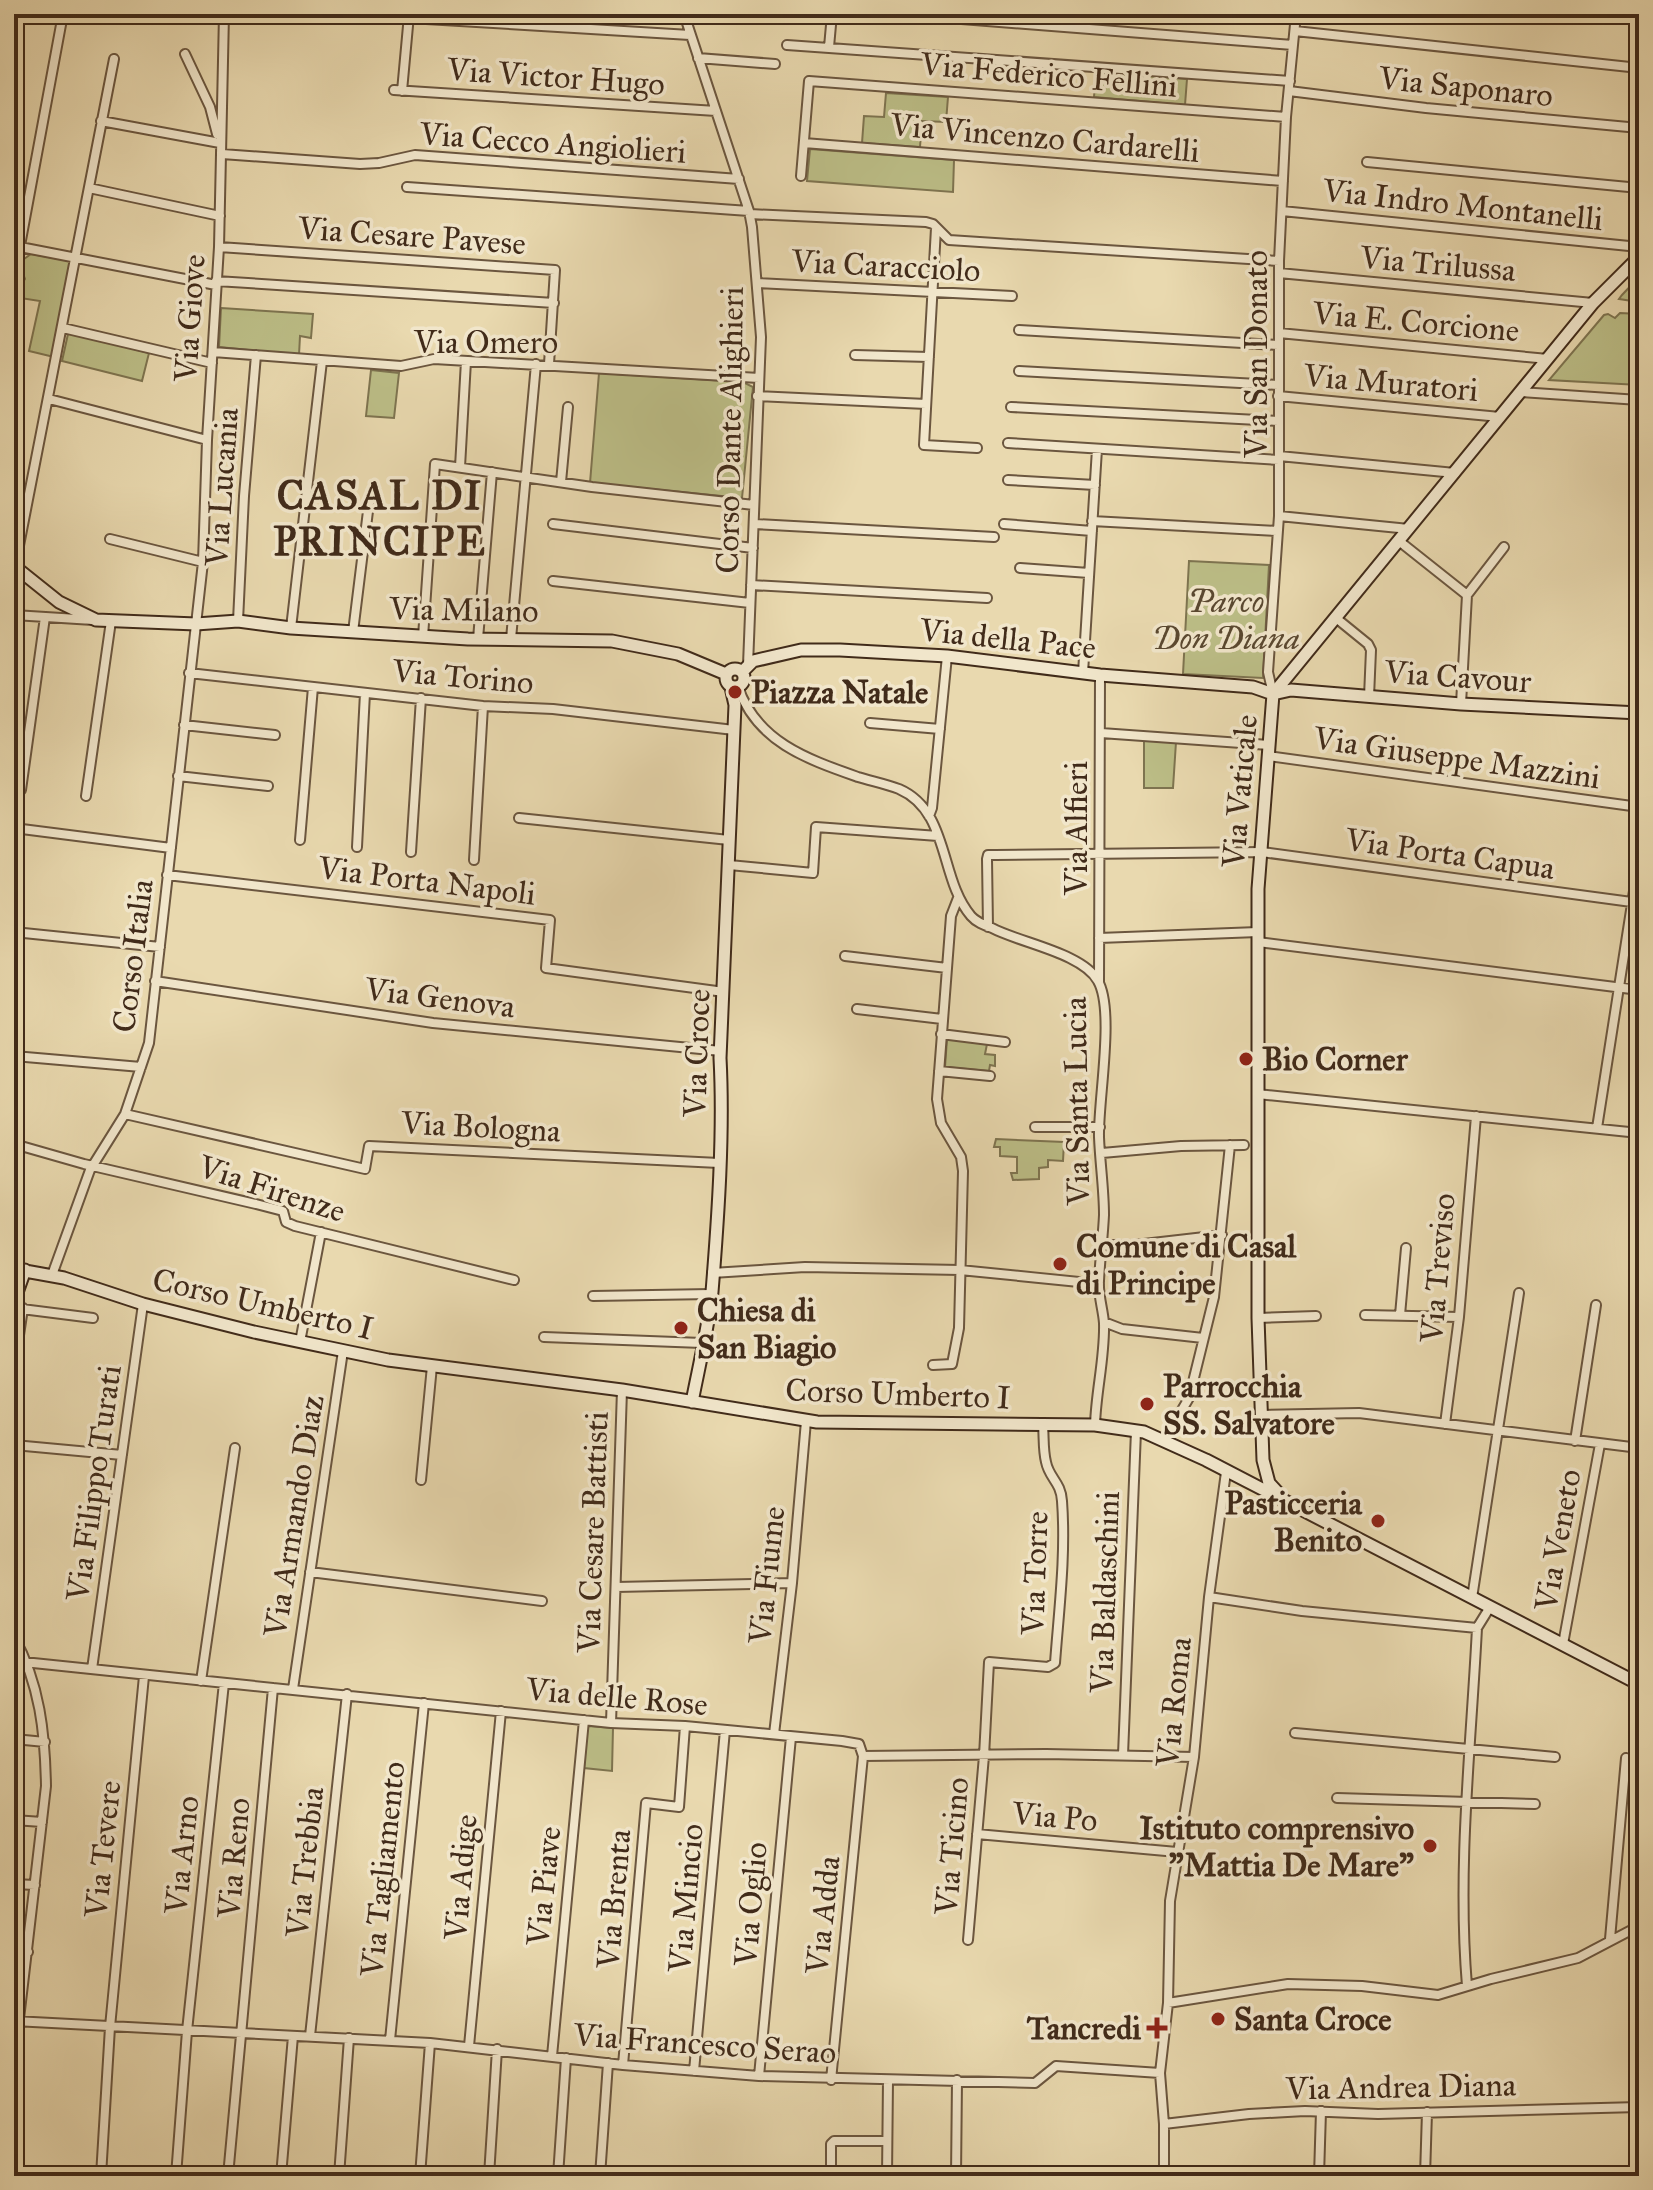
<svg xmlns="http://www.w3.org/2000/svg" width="1653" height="2190" font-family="'IM FELL Great Primer',serif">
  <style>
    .green { fill: #bcbe87; stroke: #7e7450; stroke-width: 2 }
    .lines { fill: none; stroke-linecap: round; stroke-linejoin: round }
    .street-casing { stroke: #6b563f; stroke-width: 12 }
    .secondary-casing { stroke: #412b1a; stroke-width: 15 }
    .street { stroke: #f1e6cb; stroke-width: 8 }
    .secondary { stroke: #f1e6cb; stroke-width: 11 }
    .poi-dot { fill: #8f2418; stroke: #f1e6cb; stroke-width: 3 }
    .labels { text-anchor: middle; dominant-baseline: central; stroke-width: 7; stroke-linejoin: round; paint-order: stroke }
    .street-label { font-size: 32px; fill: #412b1a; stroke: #f1e6cb }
    .park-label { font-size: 32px; font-style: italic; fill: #5a4830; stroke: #f1e6cb }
    .poi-label { font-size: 32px; font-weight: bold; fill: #412b1a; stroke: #f1e6cb; text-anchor: start }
    .district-label { font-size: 40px; font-weight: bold; letter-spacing: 2px; fill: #412b1a; stroke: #f1e6cb }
  </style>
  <rect width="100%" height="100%" fill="#e9d9af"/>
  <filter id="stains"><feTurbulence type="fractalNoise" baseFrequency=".0025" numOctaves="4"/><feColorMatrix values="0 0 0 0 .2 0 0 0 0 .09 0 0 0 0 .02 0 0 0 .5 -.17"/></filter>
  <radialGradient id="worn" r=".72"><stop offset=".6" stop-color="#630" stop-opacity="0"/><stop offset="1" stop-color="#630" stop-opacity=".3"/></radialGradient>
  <!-- green -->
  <path class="green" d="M 1096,72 L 1187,79 L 1185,105 L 1094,97 Z
    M 886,93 L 948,97 L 946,122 L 922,121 L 920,147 L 862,143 L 864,116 L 884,117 Z
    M 810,149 L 954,160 L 953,192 L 807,181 Z
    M 14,192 L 24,194 L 14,249 Z
    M 31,254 L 71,261 L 54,357 L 29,351 L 40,301 L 14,297 L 25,279 L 22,271 L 24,259 Z
    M 1639,277 L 1639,302 L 1619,299 L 1622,295 Z
    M 221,308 L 313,314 L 311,338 L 300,336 L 299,355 L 219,347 Z
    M 1620,313 L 1639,314 L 1639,385 L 1549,380 L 1604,315 L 1608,314 L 1615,318 Z
    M 74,333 L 149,353 L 142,381 L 62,361 L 68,334 Z
    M 371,370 L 399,373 L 394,418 L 366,416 Z
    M 599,373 L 743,382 L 753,387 L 742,498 L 590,483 Z
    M 1189,561 L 1269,565 L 1263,678 L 1183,674 Z
    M 1144,739 L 1176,742 L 1173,788 L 1144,788 Z
    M 947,1039 L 987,1044 L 985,1054 L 995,1055 L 995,1066 L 990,1065 L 989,1071 L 945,1067 Z
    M 996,1139 L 1064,1142 L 1063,1161 L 1048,1160 L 1048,1167 L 1039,1168 L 1039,1179 L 1013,1180 L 1011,1173 L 1017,1173 L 1017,1157 L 1000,1156 L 1000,1147 L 994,1147 Z
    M 589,1726 L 613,1728 L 612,1771 L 584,1768 L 587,1729 Z"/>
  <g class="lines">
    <defs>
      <path id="street" d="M 684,14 L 749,211 L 752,227 L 761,337 L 748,665
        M 898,14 L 1293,45
        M 409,18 L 690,35
        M 1295,31 L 1639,68
        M 787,45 L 1290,81
        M 829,47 L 832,14
        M 185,54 L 210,107 L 217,134
        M 698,58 L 775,64
        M 394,90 L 716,111
        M 402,91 L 409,15
        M 1289,91 L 1426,108 L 1639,128
        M 101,121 L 220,143
        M 804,143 L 1283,181
        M 222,154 L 360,164 L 379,163 L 415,155 L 739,179
        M 1367,162 L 1639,188
        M 801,176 L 809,81 L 1286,117
        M 407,187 L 749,211
        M 89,188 L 220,216
        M 1282,211 L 1639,247
        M 750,214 L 926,222 L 933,224 L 949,240 L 1279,261
        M 936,228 L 924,445 L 977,448
        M 20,247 L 216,285
        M 219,247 L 555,270 L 549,364
        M 1279,273 L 1593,303
        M 14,278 L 63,14
        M 216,281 L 554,303
        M 757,283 L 1012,296
        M 63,328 L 212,363
        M 1019,330 L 1278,345
        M 1279,333 L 1548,359
        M 213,352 L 401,366 L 434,359 L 759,378
        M 855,355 L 929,357
        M 1019,371 L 1278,385
        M 1521,392 L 1639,400
        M 757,396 L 926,404
        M 1278,396 L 1500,417
        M 49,399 L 207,440
        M 1011,407 L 1278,421
        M 1008,443 L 1279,460
        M 1279,456 L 1455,473
        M 460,467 L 466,361
        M 1008,480 L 1095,485
        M 561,482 L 568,407
        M 1279,516 L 1409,529
        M 1092,521 L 1277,531
        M 553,524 L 753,548
        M 755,524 L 994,537
        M 1004,524 L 1092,531
        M 110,539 L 203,562
        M 1399,541 L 1467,595
        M 15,566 L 114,59
        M 1020,568 L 1089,573
        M 553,581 L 750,603
        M 751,585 L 987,598
        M 14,615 L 93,620
        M 1336,618 L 1368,644 L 1371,650 L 1369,697
        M 238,621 L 244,496 L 256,355
        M 291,628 L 322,361
        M 353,632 L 369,503
        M 423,637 L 435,464 L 592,487 L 754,505
        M 478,639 L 492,472
        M 511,639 L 536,364
        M 189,673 L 483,706 L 553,709 L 734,730
        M 1083,673 L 1097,449
        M 738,687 C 757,742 807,759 858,777 C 871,781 886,784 899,789 C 950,811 939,879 971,916 C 976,922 984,925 992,928 C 1020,943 1083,953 1098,981 C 1115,1011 1098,1100 1099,1137 C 1100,1163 1104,1189 1104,1215 C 1103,1237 1100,1259 1099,1281 C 1098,1295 1103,1309 1104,1323 C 1105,1357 1096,1391 1095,1425
        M 1273,694 L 1268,672 L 1279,516 L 1279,261 L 1286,117 L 1296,14
        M 1461,704 L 1467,595 L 1504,547
        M 870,723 L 940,729
        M 184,725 L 275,735
        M 1101,733 L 1269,745
        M 1268,756 L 1639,807
        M 178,776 L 268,786
        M 21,790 L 45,617
        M 86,796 L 111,621
        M 929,816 L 932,808 L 947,656
        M 519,818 L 729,840
        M 14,828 L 171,848
        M 300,840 L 313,687
        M 357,847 L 365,693
        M 411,852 L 421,698
        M 474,860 L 483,706
        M 729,865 L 813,873 L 816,827 L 938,836
        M 167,875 L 550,920 L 546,968 L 724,992
        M 988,927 L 987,859 L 988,855 L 996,855 L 1262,852 L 1639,903
        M 14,932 L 160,947
        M 1099,938 L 1258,932
        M 1258,942 L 1639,990
        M 845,956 L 947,968
        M 155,981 L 433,1023 L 721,1051
        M 1099,982 L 1100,675
        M 857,1009 L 942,1019
        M 941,1034 L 1005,1042
        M 14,1056 L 141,1067
        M 939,1071 L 990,1076
        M 1257,1094 L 1639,1133
        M 125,1114 L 365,1169 L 369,1146 L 719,1163
        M 1035,1127 L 1100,1127
        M 1597,1128 L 1639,859
        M 14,1144 L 84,1164 L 256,1204 L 283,1211 L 286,1222 L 295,1226 L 514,1280
        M 1102,1153 L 1181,1146 L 1244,1145
        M 1102,1245 L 1135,1245 L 1222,1235
        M 712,1273 L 805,1267 L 960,1270 L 1099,1284
        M 52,1275 L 90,1170 L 125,1114 L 149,1043 L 203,562 L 207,440 L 219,247 L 224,14
        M 593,1296 L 711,1294
        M 14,1308 L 93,1318
        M 1365,1315 L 1459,1317
        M 1400,1315 L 1406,1248
        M 1258,1318 L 1316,1316
        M 1104,1322 L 1122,1329 L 1203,1338
        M 544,1337 L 702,1343
        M 300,1342 L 321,1232
        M 933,1365 L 952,1364 L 959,1328 L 963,1171 L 961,1157 L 941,1123 L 937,1099 L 951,916 L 958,898
        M 14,1369 L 23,1308
        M 1260,1415 L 1359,1413 L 1639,1448
        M 1445,1424 L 1459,1317 L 1476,1116
        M 1164,1440 L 1189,1398 L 1214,1297 L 1230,1145
        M 1575,1441 L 1596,1305
        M 14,1445 L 122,1455
        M 421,1480 L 432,1366
        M 310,1572 L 542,1601
        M 616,1587 L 792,1583
        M 1209,1597 L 1302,1611 L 1477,1628
        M 1472,1598 L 1519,1293
        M 14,1637 C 40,1684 45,1733 46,1786 L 14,2062
        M 1563,1644 L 1600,1444
        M 14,1661 L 611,1723 L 685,1726 L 842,1741 L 859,1744 L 863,1756 L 1046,1754 L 1194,1757
        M 92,1669 L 143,1304
        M 201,1681 L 235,1448
        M 293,1689 L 343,1351
        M 611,1723 L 622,1390
        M 1295,1733 L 1555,1757
        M 774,1734 L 792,1583 L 806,1421
        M 14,1739 L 45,1742
        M 1123,1755 L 1136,1431
        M 1337,1798 L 1535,1804
        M 14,1820 L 42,1822
        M 977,1834 L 1177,1852
        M 14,1884 L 35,1885
        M 1610,1939 L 1626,1758
        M 968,1940 L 984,1756 L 989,1662 L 1048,1667 L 1055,1663 C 1059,1609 1066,1555 1062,1501 C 1061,1482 1049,1478 1046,1462 C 1043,1450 1044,1437 1043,1425
        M 14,1950 L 28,1952
        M 1467,1986 C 1457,1867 1471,1747 1477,1628 L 1490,1607
        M 1168,2003 L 1288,1984 L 1362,1986 L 1438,1995 L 1491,1979 L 1578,1958 L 1639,1926
        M 14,2021 L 430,2043 L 623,2065 L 759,2076 L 1035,2083 L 1056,2066 L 1160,2073
        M 310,2036 L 347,1694
        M 390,2040 L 424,1703
        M 469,2046 L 501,1711
        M 552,2056 L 584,1720
        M 623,2065 L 646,1803 L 679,1807 L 685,1726
        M 694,2071 L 725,1730
        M 759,2076 L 791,1737
        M 831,2080 L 863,1756
        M 1164,2124 L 1249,2114 L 1305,2111 L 1378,2114 L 1639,2107
        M 101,2176 L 110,2027 L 144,1676
        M 176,2176 L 187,2031 L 224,1683
        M 228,2176 L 273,1688
        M 281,2176 L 293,2036
        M 339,2176 L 349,2038
        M 420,2176 L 430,2043
        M 489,2176 L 497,2049
        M 558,2176 L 566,2058
        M 600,2176 L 608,2063
        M 831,2176 L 831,2144 L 834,2141 L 887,2141
        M 887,2176 L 888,2080
        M 956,2176 L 957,2080
        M 1164,2176 L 1164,2124 L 1160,2073 L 1168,2003 L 1170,1901 L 1194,1757 L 1209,1597 L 1226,1472
        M 1319,2176 L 1321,2111
        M 1425,2176 L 1427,2112"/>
      <path id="secondary" d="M 14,566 L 59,602 L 96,620 L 196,624 L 238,621 L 291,628 L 468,639 L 612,641 L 678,654 L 726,674
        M726 678a9 9 0 1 1 18 0a9 9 0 1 1-18 0Z
        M 742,672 L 753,661 L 801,650 L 840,650 L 947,656 L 1100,675 L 1253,687 L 1273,694 L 1291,690 L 1461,704 L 1639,713
        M 14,1269 L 64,1278 L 143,1304 L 254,1332 L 388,1360 L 622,1390 L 817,1422 L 1095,1425 L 1144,1432 L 1206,1460 L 1639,1684
        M 14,1301 L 25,1270
        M 692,1402 C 699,1366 708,1329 712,1292 C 718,1218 724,1133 720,1058 L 735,705 L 731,687
        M 1281,1496 L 1269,1483 L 1263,1460 L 1258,1318 L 1258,889 L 1273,694 L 1593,303 L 1639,257"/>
    </defs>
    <!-- street casing -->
    <use href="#street" class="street-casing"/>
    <!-- secondary casing -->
    <use href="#secondary" class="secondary-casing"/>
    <!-- street -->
    <use href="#street" class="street"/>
    <!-- secondary -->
    <use href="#secondary" class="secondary"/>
  </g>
  <!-- markers -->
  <g class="poi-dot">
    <circle cx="735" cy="692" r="8"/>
    <circle cx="1246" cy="1059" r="8"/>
    <circle cx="1060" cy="1264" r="8"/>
    <circle cx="681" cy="1328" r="8"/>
    <circle cx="1147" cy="1404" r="8"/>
    <circle cx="1378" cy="1521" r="8"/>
    <circle cx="1430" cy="1846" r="8"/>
    <circle cx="1218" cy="2019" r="8"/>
    <path d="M1153 2016h8v8h8v8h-8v8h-8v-8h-8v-8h8z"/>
  </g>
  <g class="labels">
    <!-- street labels -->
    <g class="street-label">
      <text transform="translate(1049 75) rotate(5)">Via Federico Fellini</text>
      <text transform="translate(556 77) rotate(4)">Via Victor Hugo</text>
      <text transform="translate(1466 87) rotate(6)">Via Saponaro</text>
      <text transform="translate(1045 138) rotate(5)">Via Vincenzo Cardarelli</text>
      <text transform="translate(553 143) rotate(4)">Via Cecco Angiolieri</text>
      <text transform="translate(1463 205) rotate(6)">Via Indro Montanelli</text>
      <text transform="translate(412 236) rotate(4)">Via Cesare Pavese</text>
      <text transform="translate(1438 264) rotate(5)">Via Trilussa</text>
      <text transform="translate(886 266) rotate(3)">Via Caracciolo</text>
      <text transform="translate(190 318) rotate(-86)">Via Giove</text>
      <text transform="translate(1416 322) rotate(5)">Via E. Corcione</text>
      <text x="486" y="342">Via Omero</text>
      <text transform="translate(1256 354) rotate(-90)">Via San Donato</text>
      <text transform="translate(1391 383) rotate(5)">Via Muratori</text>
      <text transform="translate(730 430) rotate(-89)">Corso Dante Alighieri</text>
      <text transform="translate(222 487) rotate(-86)">Via Lucania</text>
      <text transform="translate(464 610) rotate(1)">Via Milano</text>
      <text transform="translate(1008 639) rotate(6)">Via della Pace</text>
      <text transform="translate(463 677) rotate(5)">Via Torino</text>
      <text transform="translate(1458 677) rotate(4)">Via Cavour</text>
      <text transform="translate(1457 758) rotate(8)">Via Giuseppe Mazzini</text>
      <text transform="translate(1240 791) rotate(-85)">Via Vaticale</text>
      <text transform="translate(1076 828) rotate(-90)">Via Alfieri</text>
      <text transform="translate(1450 854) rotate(8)">Via Porta Capua</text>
      <text transform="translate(427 881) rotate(7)">Via Porta Napoli</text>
      <text transform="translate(133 956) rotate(-83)">Corso Italia</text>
      <text transform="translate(440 998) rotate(7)">Via Genova</text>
      <text transform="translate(697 1053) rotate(-88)">Via Croce</text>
      <text transform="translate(1077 1101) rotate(-91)">Via Santa Lucia</text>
      <text transform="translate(481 1127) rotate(3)">Via Bologna</text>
      <text transform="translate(272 1189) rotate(18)">Via Firenze</text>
      <text transform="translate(1438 1268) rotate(-85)">Via Treviso</text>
      <text transform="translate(263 1304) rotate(13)">Corso Umberto I</text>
      <text transform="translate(898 1394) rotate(2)">Corso Umberto I</text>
      <text transform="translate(94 1483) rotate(-82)">Via Filippo Turati</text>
      <text transform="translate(294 1516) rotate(-81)">Via Armando Diaz</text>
      <text transform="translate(593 1532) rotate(-88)">Via Cesare Battisti</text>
      <text transform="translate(1558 1540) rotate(-80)">Via Veneto</text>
      <text transform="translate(1035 1573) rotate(-88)">Via Torre</text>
      <text transform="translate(767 1575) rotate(-84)">Via Fiume</text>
      <text transform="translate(1105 1592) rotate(-88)">Via Baldaschini</text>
      <text transform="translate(617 1697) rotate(5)">Via delle Rose</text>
      <text transform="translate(1174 1702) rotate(-84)">Via Roma</text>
      <text transform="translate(1055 1817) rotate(5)">Via Po</text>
      <text transform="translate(952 1846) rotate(-85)">Via Ticino</text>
      <text transform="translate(103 1849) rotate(-84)">Via Tevere</text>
      <text transform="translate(182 1855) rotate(-84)">Via Arno</text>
      <text transform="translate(234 1858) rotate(-85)">Via Reno</text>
      <text transform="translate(305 1862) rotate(-84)">Via Trebbia</text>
      <text transform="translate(383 1869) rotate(-84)">Via Tagliamento</text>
      <text transform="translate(461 1877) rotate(-85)">Via Adige</text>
      <text transform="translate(544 1886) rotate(-84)">Via Piave</text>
      <text transform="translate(686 1898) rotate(-85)">Via Mincio</text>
      <text transform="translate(614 1899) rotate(-85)">Via Brenta</text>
      <text transform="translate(751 1904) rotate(-85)">Via Oglio</text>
      <text transform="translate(823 1915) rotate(-84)">Via Adda</text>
      <text transform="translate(705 2044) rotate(4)">Via Francesco Serao</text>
      <text transform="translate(1401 2087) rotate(-1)">Via Andrea Diana</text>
    </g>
    <!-- park labels -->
    <g class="park-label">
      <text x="1226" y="601">Parco<tspan x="1226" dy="37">Don Diana</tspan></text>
    </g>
    <!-- poi labels -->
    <g class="poi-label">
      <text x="751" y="692">Piazza Natale</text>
      <text x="1262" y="1059">Bio Corner</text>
      <text x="1076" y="1246">Comune di Casal<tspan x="1076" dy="37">di Principe</tspan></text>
      <text x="697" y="1310">Chiesa di<tspan x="697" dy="37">San Biagio</tspan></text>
      <text x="1163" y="1386">Parrocchia<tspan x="1163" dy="37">SS. Salvatore</tspan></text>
      <text x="1362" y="1503" text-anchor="end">Pasticceria<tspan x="1362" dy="37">Benito</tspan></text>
      <text x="1414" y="1828" text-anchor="end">Istituto comprensivo<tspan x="1414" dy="37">"Mattia De Mare"</tspan></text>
      <text x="1234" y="2019">Santa Croce</text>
      <text x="1141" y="2028" text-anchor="end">Tancredi</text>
    </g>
    <!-- district labels -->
    <g class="district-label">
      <text x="380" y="495">CASAL DI<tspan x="380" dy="46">PRINCIPE</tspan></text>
    </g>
  </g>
  <!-- margin -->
  <rect width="1653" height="2190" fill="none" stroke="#e9d9af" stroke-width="48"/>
  <rect x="16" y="16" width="1621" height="2158" fill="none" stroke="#412b1a" stroke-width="4"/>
  <rect x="24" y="24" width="1605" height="2142" fill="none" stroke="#412b1a" stroke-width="2"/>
  <rect width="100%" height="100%" filter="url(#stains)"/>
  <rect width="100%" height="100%" fill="url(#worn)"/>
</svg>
